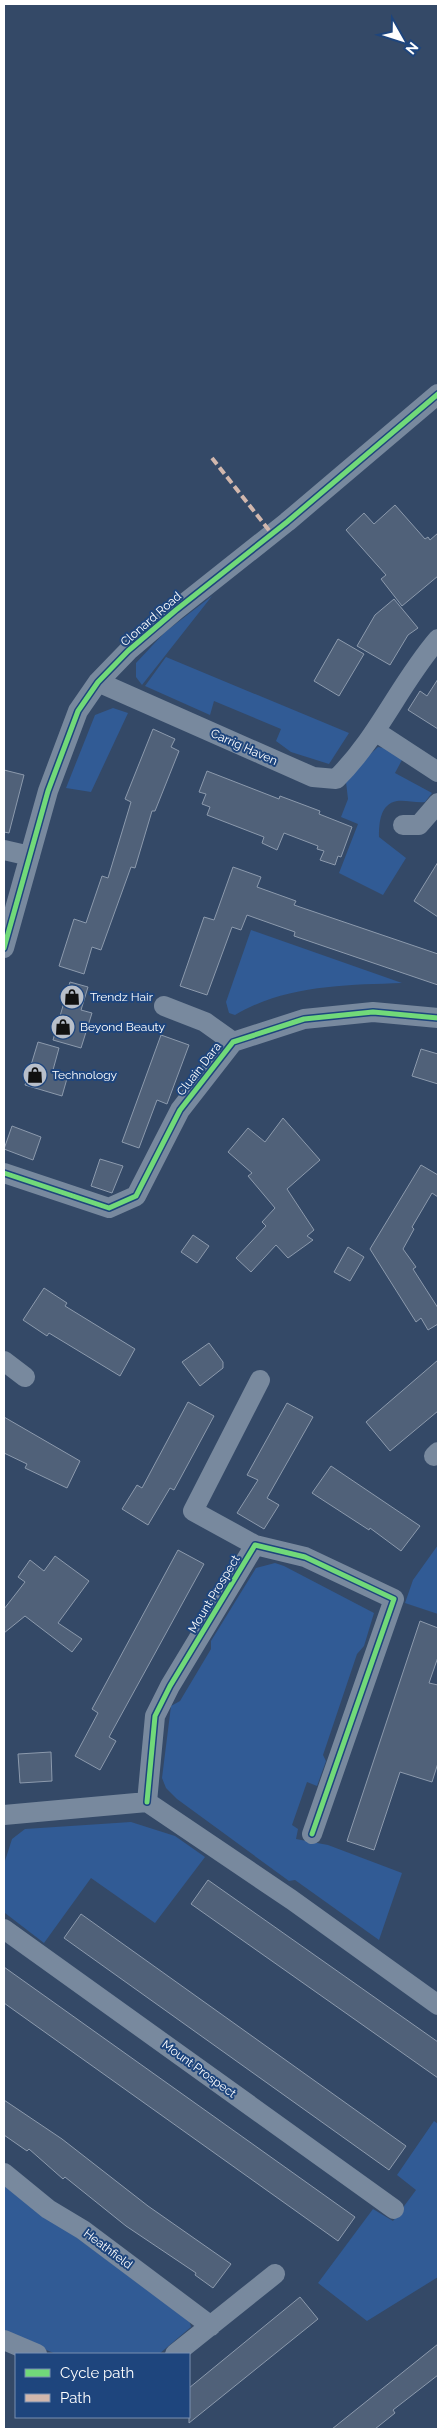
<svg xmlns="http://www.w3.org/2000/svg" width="442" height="2433" font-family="Raleway,sans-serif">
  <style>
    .green { fill: #315b95 }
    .building { fill: #506179; stroke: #8c9aad }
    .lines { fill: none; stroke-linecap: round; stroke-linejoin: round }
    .minor { stroke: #78899e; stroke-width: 20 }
    .quiet { stroke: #d1b7ad; stroke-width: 4; stroke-dasharray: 8 4; stroke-linecap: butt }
    .cycleway-casing { stroke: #1e457d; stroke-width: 8 }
    .cycleway { stroke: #71d979; stroke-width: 5 }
    .labels { text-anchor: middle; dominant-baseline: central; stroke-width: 4; stroke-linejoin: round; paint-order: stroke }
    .street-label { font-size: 12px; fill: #fff; stroke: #1e457d }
    .poi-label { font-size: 12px; fill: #fff; stroke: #1e457d; text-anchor: start }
  </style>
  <rect width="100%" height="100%" fill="#344967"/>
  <!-- green -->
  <path class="green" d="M 212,596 L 142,685 L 136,677 L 136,663 L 165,632 Z
    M 166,657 L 349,733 L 329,764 L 291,752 L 276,741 L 281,729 L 214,701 L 210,715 L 145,686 Z
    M 113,708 L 128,713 L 91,792 L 66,788 L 95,715 Z
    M 378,747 L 389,749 L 403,758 L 395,773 L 432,793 L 425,802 C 416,803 406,800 397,801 C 380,804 379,823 379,837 L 406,858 L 383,895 L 339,873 L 358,824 L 341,817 L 348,799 L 346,782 L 365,759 Z
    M 251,930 L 402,983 C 346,985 285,985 235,1015 L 229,1013 L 226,1002 Z
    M 438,1545 L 438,1614 L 405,1603 L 413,1580 Z
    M 275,1563 L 284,1566 L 374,1613 L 364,1646 L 357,1654 L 323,1755 L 326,1761 L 317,1786 L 307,1782 L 292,1825 L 298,1829 L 296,1839 L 328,1845 L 402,1873 L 379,1940 L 295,1880 L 289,1881 L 177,1799 L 166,1788 L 162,1778 L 171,1706 L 180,1701 L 211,1649 L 211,1641 L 256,1568 Z
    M 131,1822 L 175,1836 L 205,1857 L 155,1923 L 91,1878 L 44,1943 L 5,1913 L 4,1864 L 12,1839 L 25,1829 Z
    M 434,2121 L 438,2124 L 438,2277 L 367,2321 L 318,2283 L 373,2209 L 393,2221 L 416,2190 L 397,2175 Z
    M 4,2184 L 189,2320 L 191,2327 L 159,2354 L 56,2354 L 4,2332 Z"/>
  <!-- building -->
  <path class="building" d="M 395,505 L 425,539 L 428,537 L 430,540 L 438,533 L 438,576 L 402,606 L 381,579 L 386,575 L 346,530 L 364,513 L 374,524 Z
    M 394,599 L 418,628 L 408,635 L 390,665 L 357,646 L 375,615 Z
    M 338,639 L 364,654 L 339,696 L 314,681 Z
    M 438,679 L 438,729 L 408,710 L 420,691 L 427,696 Z
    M 153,729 L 175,739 L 171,747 L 179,751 L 155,811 L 152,811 L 135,868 L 131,867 L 101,950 L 92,947 L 84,974 L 59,966 L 74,919 L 86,923 L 102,876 L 108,878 L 131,802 L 125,799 Z
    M 4,770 L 24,775 L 9,833 L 4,832 Z
    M 207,771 L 279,799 L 280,796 L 320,811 L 319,814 L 352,827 L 341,857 L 338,856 L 335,865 L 320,860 L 324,851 L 317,849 L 318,846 L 284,833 L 277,850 L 262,843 L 264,837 L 207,815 L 210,807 L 202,804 L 206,794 L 199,792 Z
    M 438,862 L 438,917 L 414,901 Z
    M 233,867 L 261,877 L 257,887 L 296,901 L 294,905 L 438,954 L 438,985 L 294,936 L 295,932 L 247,915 L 241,930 L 232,927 L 207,995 L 180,986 L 204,917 L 214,920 Z
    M 70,982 L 88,987 L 81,1010 L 92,1013 L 81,1048 L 53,1040 Z
    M 161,1035 L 189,1045 L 167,1104 L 157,1100 L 139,1148 L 122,1142 Z
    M 38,1042 L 59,1048 L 53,1070 L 68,1075 L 62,1096 L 25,1085 Z
    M 421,1049 L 438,1054 L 438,1084 L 412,1076 Z
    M 283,1118 L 320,1160 L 287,1189 L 314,1230 L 307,1236 L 313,1240 L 288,1258 L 276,1245 L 251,1272 L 236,1258 L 266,1226 L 262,1222 L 275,1208 L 248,1176 L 252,1173 L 228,1152 L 248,1128 L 265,1142 Z
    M 12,1126 L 41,1137 L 33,1160 L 4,1149 Z
    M 100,1159 L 123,1166 L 112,1193 L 91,1186 Z
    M 421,1165 L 438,1175 L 438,1197 L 432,1193 L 412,1227 L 414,1229 L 403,1249 L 416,1267 L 413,1269 L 438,1308 L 438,1324 L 428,1330 L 421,1318 L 416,1322 L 370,1249 Z
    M 193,1235 L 209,1246 L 197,1263 L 181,1252 Z
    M 348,1247 L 364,1257 L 350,1281 L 334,1272 Z
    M 44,1288 L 67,1303 L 65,1306 L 135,1349 L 120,1376 L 49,1333 L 47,1336 L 23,1320 Z
    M 209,1343 L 223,1362 L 223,1368 L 200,1386 L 182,1362 Z
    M 438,1360 L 438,1411 L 390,1451 L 366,1422 Z
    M 188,1402 L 214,1416 L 174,1490 L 170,1488 L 148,1525 L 122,1509 L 137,1485 L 142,1488 Z
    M 287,1403 L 313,1417 L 267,1498 L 279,1505 L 264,1529 L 237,1513 L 258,1480 L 247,1475 Z
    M 4,1417 L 80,1461 L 67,1488 L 25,1468 L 27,1464 L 4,1453 Z
    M 331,1466 L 420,1526 L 401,1551 L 370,1528 L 369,1530 L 312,1493 Z
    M 178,1550 L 204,1564 L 109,1737 L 116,1741 L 100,1770 L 75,1756 L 98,1713 L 92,1709 Z
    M 55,1556 L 89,1581 L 58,1623 L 82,1639 L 72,1652 L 25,1616 L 4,1633 L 4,1609 L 25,1582 L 18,1577 L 30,1560 L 44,1571 Z
    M 420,1621 L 438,1628 L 438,1657 L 429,1683 L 438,1685 L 438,1763 L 432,1782 L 400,1772 L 374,1850 L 347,1841 Z
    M 51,1752 L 52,1781 L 20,1783 L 18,1754 Z
    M 208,1880 L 438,2042 L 438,2078 L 191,1904 Z
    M 81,1914 L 406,2146 L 389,2170 L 64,1938 Z
    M 4,1967 L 355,2217 L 338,2241 L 4,2003 Z
    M 4,2100 L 62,2139 L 148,2206 L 231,2264 L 213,2288 L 195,2275 L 196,2273 L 126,2226 L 65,2177 L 63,2179 L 29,2149 L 27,2151 L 4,2135 Z
    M 300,2297 L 318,2319 L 189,2423 L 189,2388 Z
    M 438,2344 L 438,2375 L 393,2410 L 395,2413 L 375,2429 L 332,2429 Z"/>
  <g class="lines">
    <!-- minor -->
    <path class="minor" d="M 98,682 L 313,777 L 336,779 C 378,738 400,683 438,639
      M 375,731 L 438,772
      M 403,825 L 419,825 L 438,803
      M 4,850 L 30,856
      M 4,948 L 48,791 L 78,711 L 98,682 L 128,651 L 176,610 L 287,522 L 438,394
      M 164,1006 L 205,1022 L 233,1042
      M 4,1173 L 109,1208 L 136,1196 L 180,1110 L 233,1042 L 304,1019 L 373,1012 L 438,1018
      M 4,1361 L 25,1377
      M 434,1456 L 438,1452
      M 255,1545 L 193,1511 L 260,1380
      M 147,1802 L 155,1716 L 170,1686 L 255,1545 L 305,1557 L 394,1599 L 312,1834
      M 4,1815 L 147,1802 L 292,1900 L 438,2005
      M 4,1929 L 394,2209
      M 4,2173 L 48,2209 L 83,2230 L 211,2326
      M 4,2340 L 37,2354
      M 175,2354 L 275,2274"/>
    <!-- quiet -->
    <path class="quiet" d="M 212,458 L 272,534"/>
    <defs>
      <path id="cycleway" d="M 4,948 L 48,791 L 78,711 L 98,682 L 128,651 L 176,610 L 287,522 L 438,394
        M 4,1173 L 109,1208 L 136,1196 L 180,1110 L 233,1042 L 304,1019 L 373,1012 L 438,1018
        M 147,1802 L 155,1716 L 170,1686 L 255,1545 L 305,1557 L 394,1599 L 312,1834"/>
    </defs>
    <!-- cycleway casing -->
    <use href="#cycleway" class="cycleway-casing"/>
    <!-- cycleway -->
    <use href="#cycleway" class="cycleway"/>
  </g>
  <!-- icons -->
  <defs>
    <symbol id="shop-disc" viewBox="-11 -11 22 22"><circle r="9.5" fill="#b8bfca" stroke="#1e457d"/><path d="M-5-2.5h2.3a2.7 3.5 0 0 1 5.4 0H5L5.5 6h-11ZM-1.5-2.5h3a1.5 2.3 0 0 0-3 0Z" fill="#111"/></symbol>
  </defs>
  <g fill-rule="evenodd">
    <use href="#shop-disc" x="58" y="983" width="28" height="28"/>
    <use href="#shop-disc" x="49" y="1013" width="28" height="28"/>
    <use href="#shop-disc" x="21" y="1061" width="28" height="28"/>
  </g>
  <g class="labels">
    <!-- street labels -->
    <g class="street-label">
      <text transform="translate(151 619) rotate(-41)">Clonard Road</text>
      <text transform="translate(244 747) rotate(24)">Carrig Haven</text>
      <text transform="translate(199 1069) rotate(-52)">Cluain Dara</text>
      <text transform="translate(214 1594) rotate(-59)">Mount Prospect</text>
      <text transform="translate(199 2069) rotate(36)">Mount Prospect</text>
      <text transform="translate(108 2249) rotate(37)">Heathfield</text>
    </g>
    <!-- poi labels -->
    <g class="poi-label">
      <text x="90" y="997">Trendz Hair</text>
      <text x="80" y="1027">Beyond Beauty</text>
      <text x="52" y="1075">Technology</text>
    </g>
  </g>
  <!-- border -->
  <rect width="442" height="2433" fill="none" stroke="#ffffff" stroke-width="10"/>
  <!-- legend -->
  <rect x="15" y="2353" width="175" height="65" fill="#1e457d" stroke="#788fb1"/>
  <rect x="25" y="2369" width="25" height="8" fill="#71d979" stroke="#788fb1"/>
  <text x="60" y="2378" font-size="15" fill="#ffffff">Cycle path</text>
  <rect x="25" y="2394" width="25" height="8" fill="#d1b7ad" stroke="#788fb1"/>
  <text x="60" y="2403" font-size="15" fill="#ffffff">Path</text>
  <!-- north arrow -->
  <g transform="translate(402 40) rotate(129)" stroke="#1e457d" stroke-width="4" paint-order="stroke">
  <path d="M0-4L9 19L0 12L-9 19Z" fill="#ffffff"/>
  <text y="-8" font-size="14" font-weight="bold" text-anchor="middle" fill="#ffffff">N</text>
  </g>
</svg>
